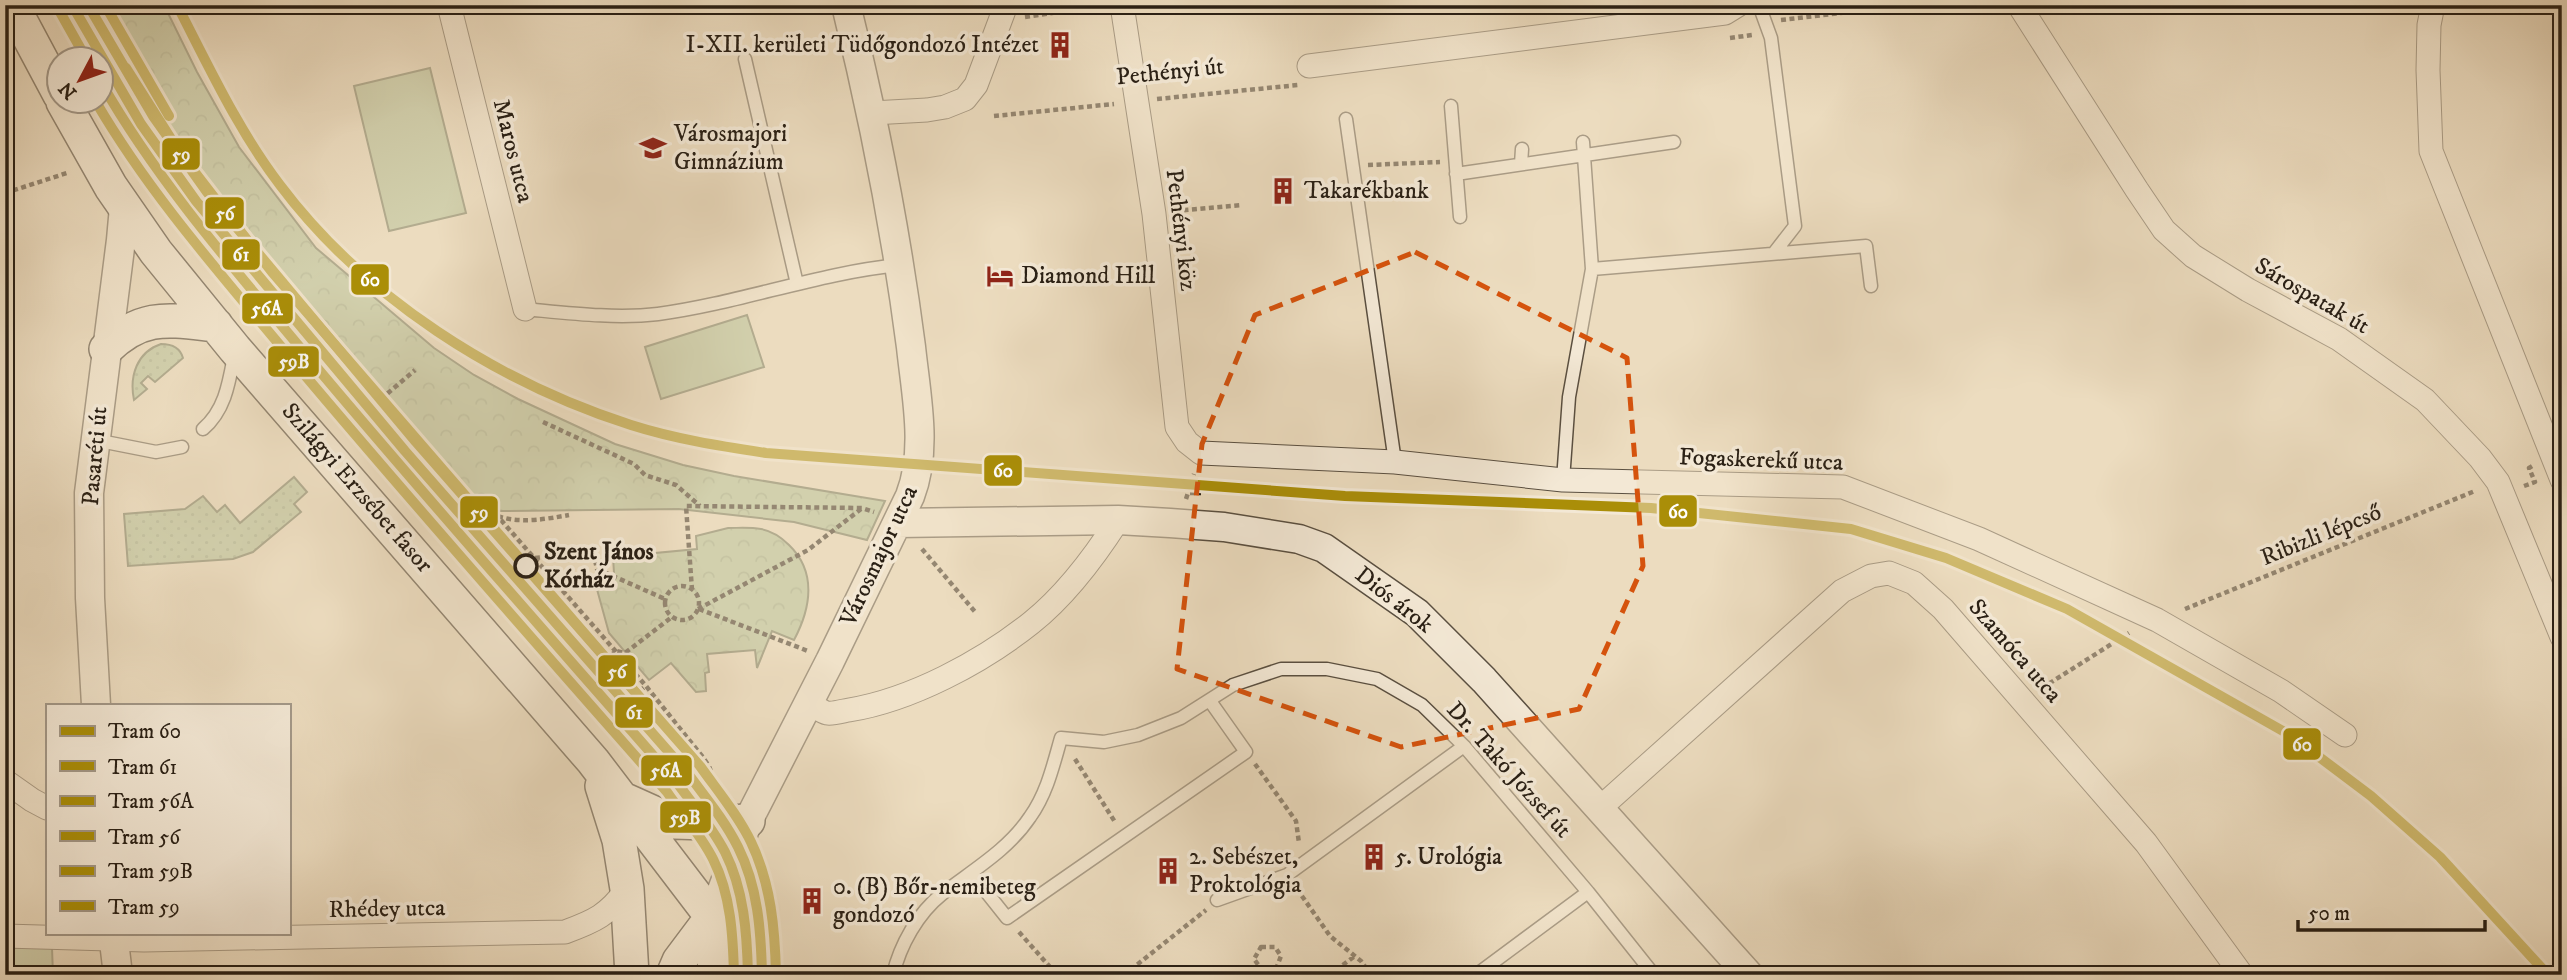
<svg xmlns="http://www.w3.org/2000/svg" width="2567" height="980" font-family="'IM FELL DW Pica',serif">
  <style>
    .grass { fill: url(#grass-dots); stroke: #6e7156; stroke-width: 2 }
    .park { fill: url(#park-crowns); stroke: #6e7156; stroke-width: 2 }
    .pitch { fill: #b1c297; stroke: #6e7156; stroke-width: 2 }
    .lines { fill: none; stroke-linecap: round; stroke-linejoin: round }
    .service-casing { stroke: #5a4f40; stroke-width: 15 }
    .minor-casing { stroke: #5a4f40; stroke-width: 25 }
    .tertiary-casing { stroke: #5a4f40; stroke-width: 31 }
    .secondary-casing { stroke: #2a2015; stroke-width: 36 }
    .path { stroke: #2a2015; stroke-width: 4.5; stroke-dasharray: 5 3.5; stroke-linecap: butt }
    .service { stroke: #f3e8d5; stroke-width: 12 }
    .minor { stroke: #f3e8d5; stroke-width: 23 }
    .tertiary { stroke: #f3e8d5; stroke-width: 28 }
    .secondary { stroke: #f3e8d5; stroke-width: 33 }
    .tram-1-casing { stroke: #f3e8d5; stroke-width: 16 }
    .tram-2-casing { stroke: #f3e8d5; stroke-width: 16 }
    .tram-3-casing { stroke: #f3e8d5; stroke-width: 16 }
    .tram-4-casing { stroke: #f3e8d5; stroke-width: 16 }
    .tram-5-casing { stroke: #f3e8d5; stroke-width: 16 }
    .tram-6-casing { stroke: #f3e8d5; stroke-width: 16 }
    .tram-1 { stroke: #aa8e08; stroke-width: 10 }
    .tram-2 { stroke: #aa8e08; stroke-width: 10 }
    .tram-3 { stroke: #aa8e08; stroke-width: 10 }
    .tram-4 { stroke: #aa8e08; stroke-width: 10 }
    .tram-5 { stroke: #aa8e08; stroke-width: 10 }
    .tram-6 { stroke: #aa8e08; stroke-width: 10 }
    .marked { fill: none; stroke: #d5530d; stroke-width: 5; stroke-dasharray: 14 9; stroke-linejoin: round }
    .stop-dot { fill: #f3e8d5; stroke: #2a2015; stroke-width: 3.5 }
    .labels { text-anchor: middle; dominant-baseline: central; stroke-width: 7; stroke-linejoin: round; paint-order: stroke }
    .poi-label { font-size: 24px; fill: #2a2015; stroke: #f3e8d5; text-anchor: start }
    .street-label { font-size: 24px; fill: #2a2015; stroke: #f3e8d5 }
    .stop-label { font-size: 24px; font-weight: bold; fill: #2a2015; stroke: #f3e8d5; text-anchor: start }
    .line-badge { stroke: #f3e8d5; stroke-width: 2.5 }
    .badge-label { font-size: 19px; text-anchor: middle; font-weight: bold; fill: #fff }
  </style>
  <defs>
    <pattern id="grass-dots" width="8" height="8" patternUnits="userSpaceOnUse" patternTransform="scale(1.75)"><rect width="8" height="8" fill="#b1c297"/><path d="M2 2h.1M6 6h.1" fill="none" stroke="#98a681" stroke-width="1.8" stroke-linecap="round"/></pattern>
    <pattern id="park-crowns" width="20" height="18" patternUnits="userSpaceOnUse" patternTransform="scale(1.75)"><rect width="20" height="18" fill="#b1c297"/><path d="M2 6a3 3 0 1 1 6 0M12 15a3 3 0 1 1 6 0" fill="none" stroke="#98a681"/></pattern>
  </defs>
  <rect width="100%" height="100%" fill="#ecdcbf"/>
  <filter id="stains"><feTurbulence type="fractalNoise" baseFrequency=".00286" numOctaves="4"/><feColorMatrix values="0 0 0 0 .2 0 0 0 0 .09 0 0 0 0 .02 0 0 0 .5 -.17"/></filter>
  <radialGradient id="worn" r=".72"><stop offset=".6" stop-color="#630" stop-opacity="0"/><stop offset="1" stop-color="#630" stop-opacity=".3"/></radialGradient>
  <!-- grass -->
  <path class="grass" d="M 161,344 C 171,344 180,347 183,358 L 155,382 L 148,376 L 141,383 L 147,389 L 134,400 C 129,376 137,352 161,344 Z
    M 294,477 L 307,492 L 294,504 L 301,512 L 253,552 L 233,559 L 128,566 L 124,514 L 185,509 L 203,496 L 217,512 L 225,505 L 240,523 Z"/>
  <!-- park -->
  <path class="park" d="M 88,5 L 164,5 L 197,72 L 239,147 L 316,248 L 434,348 L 474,375 L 518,399 L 615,444 L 683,465 L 734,476 L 885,501 L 867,540 L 794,522 L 679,509 L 499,511 L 446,487 L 148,126 Z
    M 728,528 C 739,528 750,527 761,529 C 772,531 781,537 789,545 C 817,572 811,608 794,640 L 772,631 L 757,668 L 755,650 L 707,654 L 709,672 L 705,673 L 706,691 L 696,692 L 671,663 L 649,680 L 609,633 L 595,582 L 611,579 L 614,573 L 613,557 L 697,549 L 696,536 Z"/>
  <!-- pitch -->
  <path class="pitch" d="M 430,68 L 466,213 L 389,231 L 354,86 Z
    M 747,315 L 764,367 L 661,399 L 645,347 Z
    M 5,948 L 52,948 L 53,975 L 5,975 Z"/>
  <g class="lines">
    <defs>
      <path id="service" d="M 1759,5 L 1771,38 L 1795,226 L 1774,253
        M 745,59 L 797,284
        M 1451,106 L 1460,217
        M 1346,119 L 1395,462
        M 1521,164 L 1522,149
        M 1456,174 L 1674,142
        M 1592,269 L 1866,246 L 1871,286
        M 525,309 C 568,313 615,319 658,314 C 740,303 818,273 899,265
        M 203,429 C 225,410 229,383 234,356
        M 95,440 L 156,452 L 182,447
        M 1563,480 L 1569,397 L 1592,269 L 1583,142
        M 972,874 L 1007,918 L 1246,752 L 1210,701
        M 1217,900 L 1287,875 L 1464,746
        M 893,975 C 900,945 918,913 942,894 C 973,870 1008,850 1030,817 C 1047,793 1053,766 1061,738 L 1104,742 L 1138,735 L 1181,718 L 1233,685 L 1281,669 L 1327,669 L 1377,679 L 1422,705 L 1464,746 L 1588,892 L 1654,975
        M 1476,975 L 1588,892"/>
      <path id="minor" d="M 449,5 L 525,309
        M 1122,5 L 1154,214 L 1177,427 L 1187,442 L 1201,453 L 1395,462 L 1563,480 L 1843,487 L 1979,539 L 2157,620 L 2281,691 L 2345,735
        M 2019,5 L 2137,190 L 2164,230 L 2193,256 L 2248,290 L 2339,339 L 2425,400 L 2480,458 L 2498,482 L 2562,637
        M 2433,5 L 2429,25 L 2428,70 L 2431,151 L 2562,480
        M 1309,66 L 1725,13 L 1738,5
        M 872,113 L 927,110 L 945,107 L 965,99 L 976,85 L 1006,5
        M 808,703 C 814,706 822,712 827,713 C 833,714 843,711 849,710 C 911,700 982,662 1031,623 C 1065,596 1095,556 1118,520
        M 5,781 L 32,800 L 47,808
        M 1600,808 L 1842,591 L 1871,576 L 1889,573 L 1914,583 L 1943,609 L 2146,843 L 2242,975
        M 5,936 L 144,940 L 565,932 C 595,921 608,915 627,889"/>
      <path id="tertiary" d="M 898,523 L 1118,520 L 1170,523 L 1224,527 L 1299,539 L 1324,548 L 1417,613 L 1484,680 L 1749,975
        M 96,705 L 90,598 L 89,493 L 121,240 L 124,207
        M 113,933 L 118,975
        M 755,975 L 712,917 L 748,821 L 830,661 L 910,496 C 928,450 916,395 911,347 C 896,231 874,119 846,5"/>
      <path id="secondary" d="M 12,5 L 60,95
        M 63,102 L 111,187 L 156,252 L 235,349 L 593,761 L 712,917 L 715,975
        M 106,349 C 143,313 169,320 216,325
        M 602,786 L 619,840 L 627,889 L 632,975
        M 625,800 L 674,822 L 707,823 L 748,821
        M 673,975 L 679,961 L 712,917"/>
    </defs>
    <!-- service casing -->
    <use href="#service" class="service-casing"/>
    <!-- minor casing -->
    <use href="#minor" class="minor-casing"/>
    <!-- tertiary casing -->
    <use href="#tertiary" class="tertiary-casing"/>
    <!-- secondary casing -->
    <use href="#secondary" class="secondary-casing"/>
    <!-- path -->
    <path class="path" d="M 100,5 L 158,122 L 250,241 L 457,493 C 497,524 520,524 569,515
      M 1025,17 L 1059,12
      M 1781,20 L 1910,5
      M 1730,38 L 1752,35
      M 1157,99 L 1298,85
      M 994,116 L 1114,104
      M 1368,165 L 1440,162
      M 5,193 L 67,173
      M 1175,211 L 1242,205
      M 381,399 L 415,370
      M 543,422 L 634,464 L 645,475 L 676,485 L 700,506
      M 2524,486 L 2535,482 L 2529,468 L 2534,465
      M 1190,493 L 1201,493
      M 1186,499 L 1194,474
      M 501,520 L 646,686 L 702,756 L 709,766 L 719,793
      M 922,549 L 976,613
      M 535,558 L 593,551 L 597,569 L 665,599
      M665 603a17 17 0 1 1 34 0a17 17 0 1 1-34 0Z
      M 692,590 L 686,506 L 862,508 L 874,512
      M 698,609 L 808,550 L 861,509
      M 699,609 L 808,651
      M 2185,609 L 2475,491
      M 526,627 L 603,715
      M 604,661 L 616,651 L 625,653 L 672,617
      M 2042,688 L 2129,633
      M 633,696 L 646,686
      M 1075,759 L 1115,822
      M 1255,764 L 1296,821 L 1299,843
      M 1297,889 L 1330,936 L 1361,961 L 1371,975
      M 1019,932 L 1057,975
      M 1261,947 L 1275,947 L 1281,956 L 1276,969 L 1262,970 L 1254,959 Z
      M 1124,975 L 1206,910
      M 1329,975 L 1355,956"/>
    <!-- service -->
    <use href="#service" class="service"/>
    <!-- minor -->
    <use href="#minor" class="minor"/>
    <!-- tertiary -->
    <use href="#tertiary" class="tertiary"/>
    <!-- secondary -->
    <use href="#secondary" class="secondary"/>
    <defs>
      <path id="tram-1" d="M 177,5 C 209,67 238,130 280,185 C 365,298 497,382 631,425 C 675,439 720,446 766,453 L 1345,496 L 1651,508 L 1851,529 L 1946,558 L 2067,609 L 2290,735 L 2371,796 L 2440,857 L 2548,975"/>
      <path id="tram-2" d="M 72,5 L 141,124 L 196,201 L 405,451 L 689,775 C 706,798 725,821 738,847 C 758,887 761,931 762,975"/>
      <path id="tram-3" d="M 60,12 L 87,60
        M 102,84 C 160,185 238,273 313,363 C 432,505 556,644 678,784 C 694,806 712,827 725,852 C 744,890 747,933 748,975"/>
      <path id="tram-4" d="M 88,5 L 153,116 L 207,192 L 416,442 L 700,766 C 717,790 738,815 751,842 C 771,884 775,929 776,975"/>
      <path id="tram-5" d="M 96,102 C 152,198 227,281 298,367 C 419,511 543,651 667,792 C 682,814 701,835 713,859 C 731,895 733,936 734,975"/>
      <path id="tram-6" d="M 105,5 L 169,116
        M 126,68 L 180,153 L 272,272 L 649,708"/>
    </defs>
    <!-- tram-1 casing -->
    <use href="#tram-1" class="tram-1-casing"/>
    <!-- tram-2 casing -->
    <use href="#tram-2" class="tram-2-casing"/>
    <!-- tram-3 casing -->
    <use href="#tram-3" class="tram-3-casing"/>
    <!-- tram-4 casing -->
    <use href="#tram-4" class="tram-4-casing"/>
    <!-- tram-5 casing -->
    <use href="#tram-5" class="tram-5-casing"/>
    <!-- tram-6 casing -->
    <use href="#tram-6" class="tram-6-casing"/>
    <!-- tram-1 -->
    <use href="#tram-1" class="tram-1"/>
    <!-- tram-2 -->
    <use href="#tram-2" class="tram-2"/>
    <!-- tram-3 -->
    <use href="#tram-3" class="tram-3"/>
    <!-- tram-4 -->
    <use href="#tram-4" class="tram-4"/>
    <!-- tram-5 -->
    <use href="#tram-5" class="tram-5"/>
    <!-- tram-6 -->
    <use href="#tram-6" class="tram-6"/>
  </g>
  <!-- marked area -->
  <path d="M0 0H2567V980H0ZM 1415,252 L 1627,358 L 1643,566 L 1579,709 L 1401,747 L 1177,669 L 1202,444 L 1255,315 Z" fill="#ecdcbf" fill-opacity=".55" fill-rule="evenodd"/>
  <path class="marked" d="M 1415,252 L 1627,358 L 1643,566 L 1579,709 L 1401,747 L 1177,669 L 1202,444 L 1255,315 Z"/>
  <!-- icons -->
  <defs>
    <symbol id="building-bare" viewBox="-9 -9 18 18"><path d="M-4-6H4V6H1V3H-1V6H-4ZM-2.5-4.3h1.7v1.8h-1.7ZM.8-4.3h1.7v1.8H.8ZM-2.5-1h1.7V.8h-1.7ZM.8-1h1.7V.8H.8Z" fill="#8f2418" stroke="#f3e8d5" stroke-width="2.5" paint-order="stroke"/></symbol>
    <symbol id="school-bare" viewBox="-9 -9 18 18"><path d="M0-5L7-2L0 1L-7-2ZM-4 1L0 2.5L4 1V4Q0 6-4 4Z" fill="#8f2418" stroke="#f3e8d5" stroke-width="2.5" paint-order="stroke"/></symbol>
    <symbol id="hotel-bare" viewBox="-9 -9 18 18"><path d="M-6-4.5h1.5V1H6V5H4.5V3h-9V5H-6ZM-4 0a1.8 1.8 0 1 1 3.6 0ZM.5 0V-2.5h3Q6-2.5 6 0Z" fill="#8f2418" stroke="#f3e8d5" stroke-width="2.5" paint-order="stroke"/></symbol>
  </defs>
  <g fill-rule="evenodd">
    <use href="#building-bare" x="1041" y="26" width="38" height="38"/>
    <use href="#school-bare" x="634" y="129" width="38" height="38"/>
    <use href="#building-bare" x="1264" y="172" width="38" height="38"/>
    <use href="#hotel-bare" x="981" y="257" width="38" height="38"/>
    <use href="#building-bare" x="1355" y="838" width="38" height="38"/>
    <use href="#building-bare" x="1149" y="852" width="38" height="38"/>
    <use href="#building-bare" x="793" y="882" width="38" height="38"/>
  </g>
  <!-- markers -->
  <circle class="stop-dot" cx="526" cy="566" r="11"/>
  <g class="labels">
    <!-- poi labels -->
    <g class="poi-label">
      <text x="1039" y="45" text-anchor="end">I-XII. kerületi Tüdőgondozó Intézet</text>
      <text x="674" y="134">Városmajori<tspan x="674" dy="28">Gimnázium</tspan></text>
      <text x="1304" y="191">Takarékbank</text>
      <text x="1021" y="276">Diamond Hill</text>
      <text x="1189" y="857">2. Sebészet,<tspan x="1189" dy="28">Proktológia</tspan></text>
      <text x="1395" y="857">5. Urológia</text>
      <text x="833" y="887">0. (B) Bőr-nemibeteg<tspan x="833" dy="28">gondozó</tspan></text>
    </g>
    <!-- street labels -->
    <g class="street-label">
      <text transform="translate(1170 72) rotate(-6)">Pethényi út</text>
      <text transform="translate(513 151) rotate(76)">Maros utca</text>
      <text transform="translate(1181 230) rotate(83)">Pethényi köz</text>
      <text transform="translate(2312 296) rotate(30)">Sárospatak út</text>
      <text transform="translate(95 456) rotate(-85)">Pasaréti út</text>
      <text transform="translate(1761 460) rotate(2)">Fogaskerekű utca</text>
      <text transform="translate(357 488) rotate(49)">Szilágyi Erzsébet fasor</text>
      <text transform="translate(2321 535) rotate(-22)">Ribizli lépcső</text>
      <text transform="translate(879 556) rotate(-65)">Városmajor utca</text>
      <text transform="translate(1394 600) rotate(38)">Diós árok</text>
      <text transform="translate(2015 651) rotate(49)">Szamóca utca</text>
      <text transform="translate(1509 770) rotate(48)">Dr. Takó József út</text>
      <text transform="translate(387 909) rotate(-1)">Rhédey utca</text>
    </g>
    <!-- stop labels -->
    <g class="stop-label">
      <text x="544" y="552">Szent János<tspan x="544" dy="28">Kórház</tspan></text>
    </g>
  </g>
  <g class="line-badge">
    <rect x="161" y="137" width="40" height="34" rx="7" fill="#aa8e08"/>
    <rect x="204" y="196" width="41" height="34" rx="7" fill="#aa8e08"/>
    <rect x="221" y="238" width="40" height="33" rx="7" fill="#aa8e08"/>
    <rect x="350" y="263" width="40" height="33" rx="7" fill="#aa8e08"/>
    <rect x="241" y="292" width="53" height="33" rx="7" fill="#aa8e08"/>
    <rect x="267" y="345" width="53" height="33" rx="7" fill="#aa8e08"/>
    <rect x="983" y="454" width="40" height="33" rx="7" fill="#aa8e08"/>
    <rect x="1658" y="494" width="40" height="34" rx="7" fill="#aa8e08"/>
    <rect x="459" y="495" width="40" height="34" rx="7" fill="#aa8e08"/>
    <rect x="597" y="654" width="40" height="34" rx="7" fill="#aa8e08"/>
    <rect x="614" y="696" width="40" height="33" rx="7" fill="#aa8e08"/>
    <rect x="2282" y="727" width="40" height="34" rx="7" fill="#aa8e08"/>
    <rect x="640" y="754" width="53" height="33" rx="7" fill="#aa8e08"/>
    <rect x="659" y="800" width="53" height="34" rx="7" fill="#aa8e08"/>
  </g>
  <g class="badge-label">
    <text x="181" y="161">59</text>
    <text x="225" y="220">56</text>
    <text x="241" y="261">61</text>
    <text x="370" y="286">60</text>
    <text x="267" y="315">56A</text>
    <text x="294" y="368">59B</text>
    <text x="1003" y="477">60</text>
    <text x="1678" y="518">60</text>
    <text x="479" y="519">59</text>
    <text x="617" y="678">56</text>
    <text x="634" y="719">61</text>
    <text x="2302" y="751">60</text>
    <text x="666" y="777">56A</text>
    <text x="685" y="824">59B</text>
  </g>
  <!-- margin -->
  <rect width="2567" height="980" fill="none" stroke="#ecdcbf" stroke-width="28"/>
  <rect x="7" y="7" width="2553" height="966" fill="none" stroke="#2a2015" stroke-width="3.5"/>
  <rect x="14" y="14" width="2539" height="952" fill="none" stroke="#2a2015" stroke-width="2"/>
  <!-- legend -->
  <rect x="46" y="704" width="245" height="231" fill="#f3e8d5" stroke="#a39888" stroke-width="2"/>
  <rect x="60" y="726" width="35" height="10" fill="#aa8e08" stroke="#a39888" stroke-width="2"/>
  <text x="108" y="738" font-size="21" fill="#2a2015">Tram 60</text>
  <rect x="60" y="761" width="35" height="10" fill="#aa8e08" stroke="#a39888" stroke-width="2"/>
  <text x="108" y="774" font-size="21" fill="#2a2015">Tram 61</text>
  <rect x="60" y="796" width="35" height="10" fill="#aa8e08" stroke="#a39888" stroke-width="2"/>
  <text x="108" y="808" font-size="21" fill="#2a2015">Tram 56A</text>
  <rect x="60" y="831" width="35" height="10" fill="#aa8e08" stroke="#a39888" stroke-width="2"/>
  <text x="108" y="844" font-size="21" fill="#2a2015">Tram 56</text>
  <rect x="60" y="866" width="35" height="10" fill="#aa8e08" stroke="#a39888" stroke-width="2"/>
  <text x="108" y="878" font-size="21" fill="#2a2015">Tram 59B</text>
  <rect x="60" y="901" width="35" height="10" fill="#aa8e08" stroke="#a39888" stroke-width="2"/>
  <text x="108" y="914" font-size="21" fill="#2a2015">Tram 59</text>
  <!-- north arrow -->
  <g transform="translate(80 80) rotate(229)"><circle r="33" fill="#f3e8d5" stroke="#a39888" stroke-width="2"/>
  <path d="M0-5L12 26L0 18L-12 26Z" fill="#8f2418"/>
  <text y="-10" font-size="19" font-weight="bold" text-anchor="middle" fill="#2a2015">N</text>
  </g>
  <!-- scale -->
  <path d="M2298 920v10h187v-10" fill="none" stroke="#2a2015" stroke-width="3.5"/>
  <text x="2308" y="920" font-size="21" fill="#2a2015" stroke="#f3e8d5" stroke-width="5" paint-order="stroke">50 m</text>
  <rect width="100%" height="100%" filter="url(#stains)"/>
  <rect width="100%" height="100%" fill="url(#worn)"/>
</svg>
